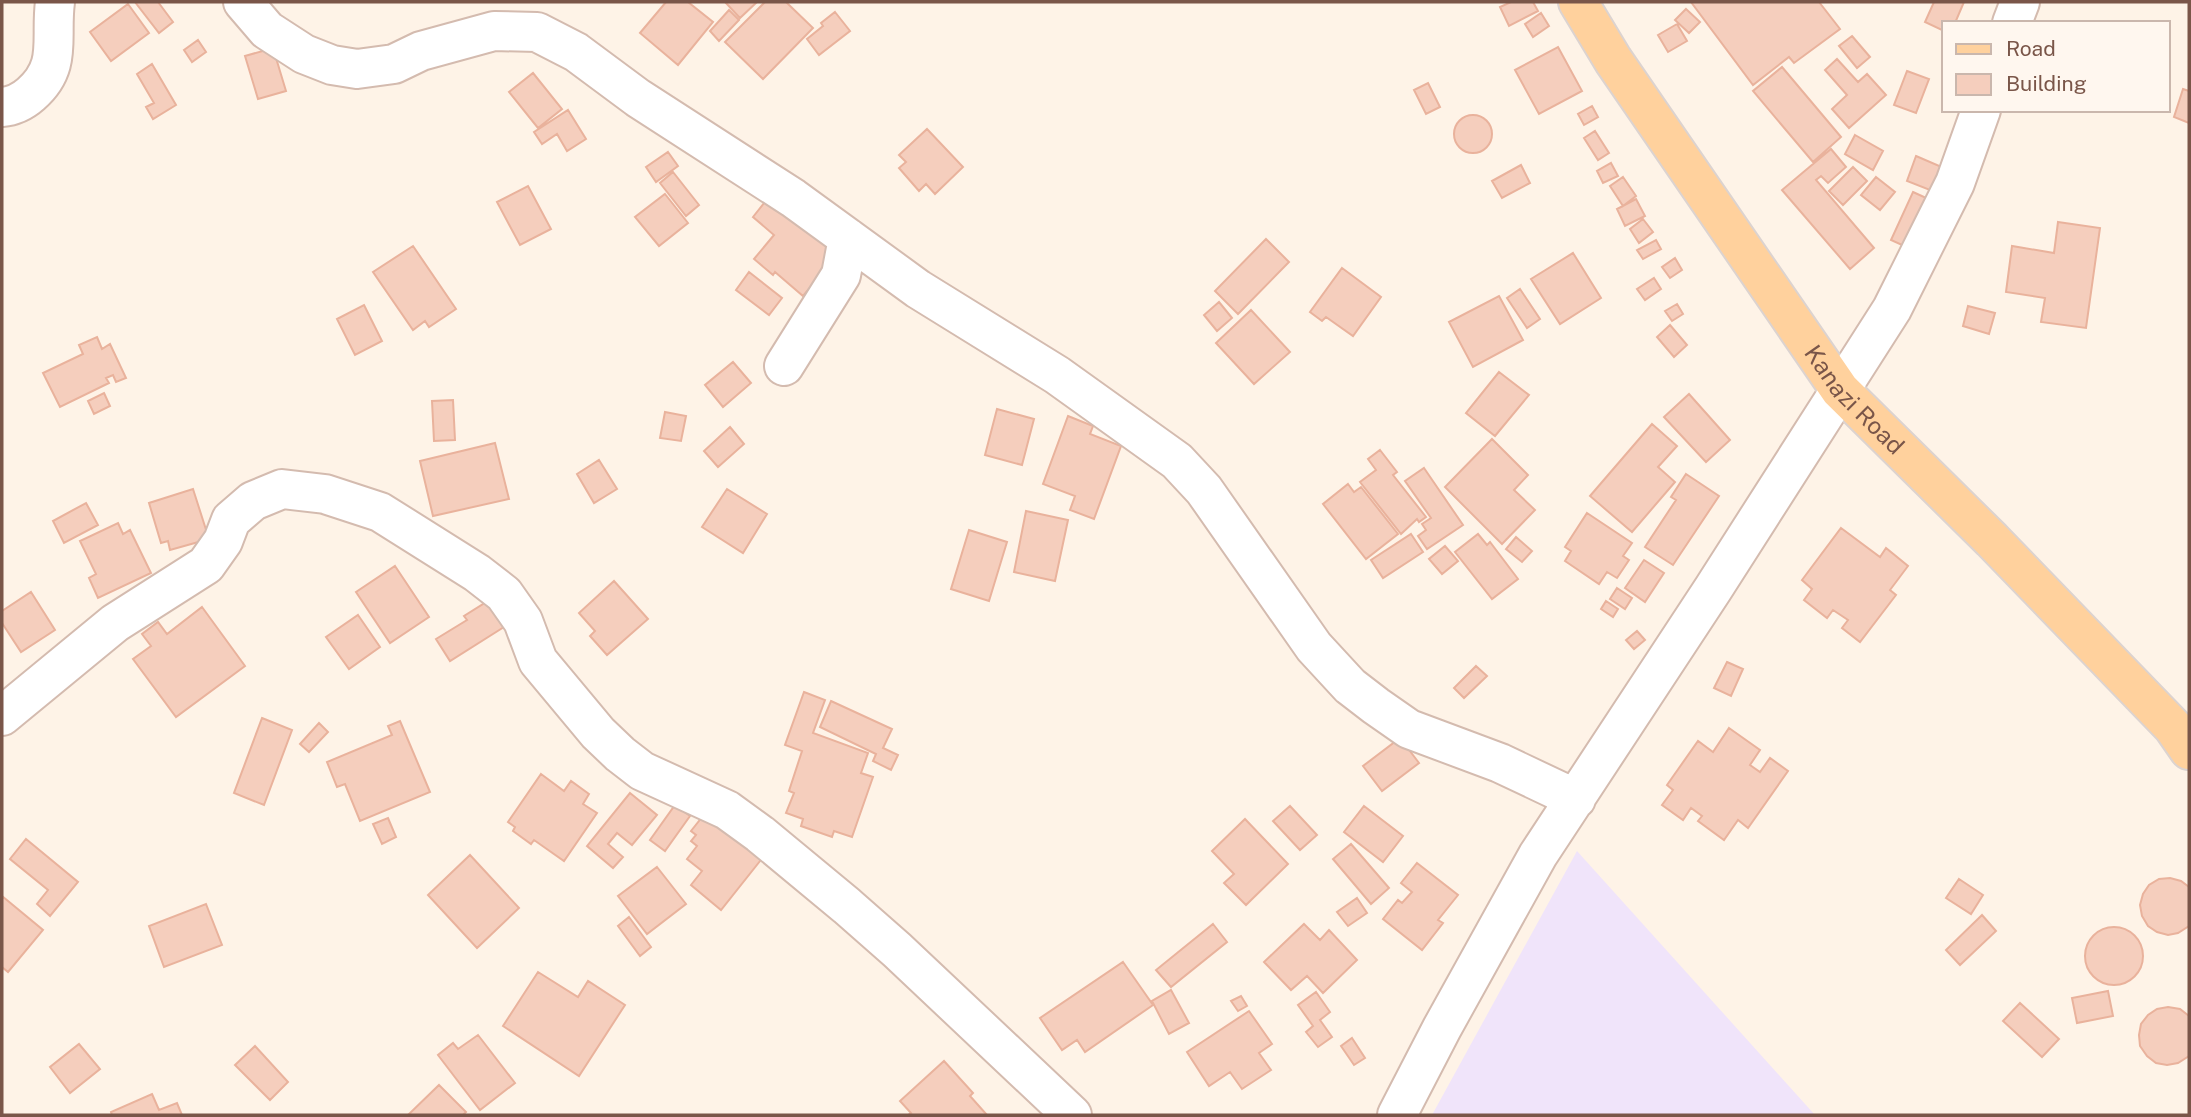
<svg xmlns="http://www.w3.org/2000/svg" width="2191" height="1117" font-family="'Public Sans',sans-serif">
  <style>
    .education { fill: #f0e4fa }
    .building { fill: #f5cebd; stroke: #e9b29c; stroke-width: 2 }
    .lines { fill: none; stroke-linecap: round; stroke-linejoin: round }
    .minor-casing { stroke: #d4bbaf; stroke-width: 42 }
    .major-casing { stroke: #dcd3d0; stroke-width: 42 }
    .minor { stroke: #fff; stroke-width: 38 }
    .major { stroke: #ffd19d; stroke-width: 38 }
    .labels { text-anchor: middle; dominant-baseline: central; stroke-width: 5; stroke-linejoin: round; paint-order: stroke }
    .street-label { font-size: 24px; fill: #7a5649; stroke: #fff7ef }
  </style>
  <rect width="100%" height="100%" fill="#fef3e7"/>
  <!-- education -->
  <path class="education" d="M 1577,851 L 1815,1115 L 1432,1115 Z"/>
  <!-- building -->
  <path class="building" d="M 135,2 L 158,2 L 173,22 L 159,33 Z
    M 666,2 L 688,2 L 713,22 L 678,65 L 640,33 Z
    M 725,2 L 757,2 L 740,18 Z
    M 765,2 L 786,2 L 813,28 L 763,79 L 725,42 Z
    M 1511,2 L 1533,2 L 1538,11 L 1509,26 L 1500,7 Z
    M 1691,2 L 1819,2 L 1840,29 L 1794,63 L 1789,57 L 1753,85 Z
    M 1934,2 L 1964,2 L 1955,23 L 1944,23 L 1944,31 L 1925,22 Z
    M 128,4 L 149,33 L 111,61 L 90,32 Z
    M 1686,9 L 1700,22 L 1689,33 L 1675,20 Z
    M 729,10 L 739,20 L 719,41 L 710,31 Z
    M 835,12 L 850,31 L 819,55 L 807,39 L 823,26 L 821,23 Z
    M 1541,13 L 1549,26 L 1533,37 L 1525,24 Z
    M 1677,24 L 1687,41 L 1668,52 L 1658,35 Z
    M 1852,36 L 1870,57 L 1857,68 L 1839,46 Z
    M 198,40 L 206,52 L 192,62 L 184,50 Z
    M 1558,47 L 1582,91 L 1539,114 L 1515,70 Z
    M 273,48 L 286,91 L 258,99 L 245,56 Z
    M 1837,59 L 1858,82 L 1867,74 L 1886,95 L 1849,128 L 1832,109 L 1847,95 L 1825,70 Z
    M 152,64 L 176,105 L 153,119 L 146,107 L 154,103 L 137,74 Z
    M 1782,67 L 1841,137 L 1813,162 L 1753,91 Z
    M 1907,71 L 1929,79 L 1916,113 L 1894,105 Z
    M 533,73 L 562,109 L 538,128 L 509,92 Z
    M 1428,83 L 1440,107 L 1426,114 L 1414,90 Z
    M 2183,89 L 2189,91 L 2189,123 L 2174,117 Z
    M 1592,106 L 1598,117 L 1584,125 L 1578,114 Z
    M 568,110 L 586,139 L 567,151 L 557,134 L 542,144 L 534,132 Z
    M1454 134a19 19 0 1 1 38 0a19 19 0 1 1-38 0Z
    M 927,129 L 963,167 L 935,194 L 926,184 L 919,191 L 899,168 L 906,162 L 899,155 Z
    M 1595,131 L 1609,153 L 1598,160 L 1584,138 Z
    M 1855,135 L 1883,151 L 1873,170 L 1845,154 Z
    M 1831,149 L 1846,167 L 1828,183 L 1821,176 L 1816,180 L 1874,248 L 1850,269 L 1782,190 Z
    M 668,152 L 678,166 L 656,182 L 646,167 Z
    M 1916,156 L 1944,168 L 1935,192 L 1907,181 Z
    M 1611,163 L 1618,176 L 1603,183 L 1597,171 Z
    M 1521,165 L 1530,183 L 1502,198 L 1492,181 Z
    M 1853,167 L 1867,181 L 1843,205 L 1829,191 Z
    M 673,172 L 699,205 L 686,216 L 660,183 Z
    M 1623,177 L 1636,196 L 1623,206 L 1610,186 Z
    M 1876,177 L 1895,192 L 1880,210 L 1861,195 Z
    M 528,186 L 551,229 L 520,245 L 497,202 Z
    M 1913,192 L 1935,202 L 1913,250 L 1891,240 Z
    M 665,194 L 688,223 L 659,246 L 635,217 Z
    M 768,198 L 841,251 L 803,296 L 775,272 L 773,275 L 754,259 L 774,235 L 753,217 Z
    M 1636,199 L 1645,216 L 1625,226 L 1617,209 Z
    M 1643,219 L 1653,232 L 1639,243 L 1630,229 Z
    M 2058,222 L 2100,228 L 2086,328 L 2041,322 L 2045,298 L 2006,292 L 2012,246 L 2054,253 Z
    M 1266,239 L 1289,262 L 1238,314 L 1215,291 Z
    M 1656,240 L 1661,249 L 1643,259 L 1637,250 Z
    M 413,246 L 456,309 L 429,327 L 425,321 L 413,330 L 373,272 Z
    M 1573,253 L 1601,298 L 1560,324 L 1531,279 Z
    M 1675,258 L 1682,270 L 1670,278 L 1662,267 Z
    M 1342,268 L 1381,297 L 1353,336 L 1326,317 L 1322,321 L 1310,312 Z
    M 749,272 L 782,298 L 769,315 L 736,290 Z
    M 1654,278 L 1661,289 L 1645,300 L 1637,289 Z
    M 1520,289 L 1540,319 L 1527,328 L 1507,298 Z
    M 1499,296 L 1523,340 L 1473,367 L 1449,322 Z
    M 1219,302 L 1232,318 L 1217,331 L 1204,315 Z
    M 1677,304 L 1683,314 L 1672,321 L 1665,311 Z
    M 364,305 L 382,341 L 355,355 L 337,319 Z
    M 1968,306 L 1995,313 L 1989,334 L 1963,326 Z
    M 1251,310 L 1290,352 L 1254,384 L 1216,343 Z
    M 1670,325 L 1687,345 L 1674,357 L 1657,337 Z
    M 97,337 L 102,349 L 110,344 L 126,378 L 116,382 L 113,375 L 106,378 L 109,383 L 60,407 L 43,373 L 83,354 L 79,345 Z
    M 733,362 L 751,383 L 723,407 L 705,385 Z
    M 1499,372 L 1529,395 L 1495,436 L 1466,413 Z
    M 104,393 L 110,406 L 94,414 L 88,401 Z
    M 1689,394 L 1730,440 L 1706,462 L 1664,417 Z
    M 453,400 L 455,440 L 434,441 L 432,401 Z
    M 997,409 L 1034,419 L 1022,465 L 985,455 Z
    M 665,412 L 686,416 L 681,441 L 660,438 Z
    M 1068,416 L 1093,426 L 1090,434 L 1121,446 L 1094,519 L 1070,510 L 1075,496 L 1043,484 Z
    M 1652,424 L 1677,446 L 1658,467 L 1675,482 L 1632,532 L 1590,496 Z
    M 730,427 L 744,444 L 718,467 L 704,451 Z
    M 1492,439 L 1528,475 L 1514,490 L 1535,510 L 1502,544 L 1445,487 Z
    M 495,443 L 509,499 L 433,516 L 420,461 Z
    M 1380,450 L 1397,472 L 1393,475 L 1426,517 L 1419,522 L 1417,519 L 1401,534 L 1360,482 L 1376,470 L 1368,459 Z
    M 599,460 L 617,489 L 594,503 L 577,474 Z
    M 1424,468 L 1463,525 L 1427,549 L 1418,536 L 1426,530 L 1422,524 L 1431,518 L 1405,481 Z
    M 1686,474 L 1719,496 L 1673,565 L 1645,547 L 1676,500 L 1671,497 Z
    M 1348,484 L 1354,492 L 1361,487 L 1398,534 L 1366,559 L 1323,504 Z
    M 193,489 L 209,539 L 170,550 L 168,541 L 161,543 L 149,503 Z
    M 727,489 L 767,514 L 743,553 L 702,527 Z
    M 86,503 L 98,525 L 64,543 L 53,521 Z
    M 1026,511 L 1068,520 L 1055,581 L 1014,572 Z
    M 1587,513 L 1632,543 L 1623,556 L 1629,560 L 1617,578 L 1607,572 L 1599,584 L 1565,561 L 1571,551 L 1565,547 Z
    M 118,523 L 123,534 L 130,530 L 151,573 L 98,598 L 89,578 L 96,574 L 80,541 Z
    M 1841,528 L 1880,557 L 1886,548 L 1908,566 L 1890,590 L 1896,595 L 1860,642 L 1842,628 L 1848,620 L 1833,610 L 1827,618 L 1804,600 L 1812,589 L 1802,580 Z
    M 969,530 L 1007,542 L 989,601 L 951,589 Z
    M 1411,534 L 1423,552 L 1383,578 L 1371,560 Z
    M 1478,534 L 1487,545 L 1490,542 L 1518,579 L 1492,599 L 1455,552 Z
    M 1516,537 L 1532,551 L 1522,562 L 1506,549 Z
    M 1445,546 L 1458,561 L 1442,574 L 1429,559 Z
    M 1644,560 L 1664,573 L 1645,602 L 1625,588 Z
    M 395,566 L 429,617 L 390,643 L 356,592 Z
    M 614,581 L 648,619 L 607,655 L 590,636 L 595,631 L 579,613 Z
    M 1617,588 L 1632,598 L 1625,609 L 1610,599 Z
    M 31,592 L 55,630 L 21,652 L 2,623 L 2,611 Z
    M 488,601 L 504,627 L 450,661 L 436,639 L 467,620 L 464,616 Z
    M 1606,601 L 1618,609 L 1613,617 L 1601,609 Z
    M 202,607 L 245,666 L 176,717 L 133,659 L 151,646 L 142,634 L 158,622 L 167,634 Z
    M 358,615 L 380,647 L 349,669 L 326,637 Z
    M 1637,631 L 1645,640 L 1634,649 L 1626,640 Z
    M 1727,662 L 1743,669 L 1731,696 L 1714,688 Z
    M 1476,666 L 1487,676 L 1464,698 L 1454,688 Z
    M 804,692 L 825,700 L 813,733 L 868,753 L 861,773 L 873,777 L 852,837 L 834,831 L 832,837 L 801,826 L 803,819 L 786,813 L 794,793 L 789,791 L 802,751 L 785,745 Z
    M 831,701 L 892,729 L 883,748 L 898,755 L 891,770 L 873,761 L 876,754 L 820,727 Z
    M 262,718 L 292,730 L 264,805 L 234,793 Z
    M 400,721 L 430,792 L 360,821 L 345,784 L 337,787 L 327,762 L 392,735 L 388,726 Z
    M 319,723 L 328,732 L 309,752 L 300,744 Z
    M 1729,728 L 1760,750 L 1750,765 L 1760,772 L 1770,758 L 1788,771 L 1748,828 L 1738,820 L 1724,840 L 1698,821 L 1702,816 L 1691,808 L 1683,820 L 1662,805 L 1673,790 L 1667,785 L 1698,741 L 1713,752 Z
    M 1400,738 L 1419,763 L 1382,791 L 1363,766 Z
    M 541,774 L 564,791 L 571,781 L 589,794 L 583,804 L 597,813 L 564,861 L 534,840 L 531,844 L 513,831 L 515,827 L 508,822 Z
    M 630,793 L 657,815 L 632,845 L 617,833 L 608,844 L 623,857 L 613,868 L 587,846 Z
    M 675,805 L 690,816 L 665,851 L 650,840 Z
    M 1290,806 L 1317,835 L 1300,850 L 1273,821 Z
    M 1364,806 L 1403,836 L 1383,862 L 1344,832 Z
    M 703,816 L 715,826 L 720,819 L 764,856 L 721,910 L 691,885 L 702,871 L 687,859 L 697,846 L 691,841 L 696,835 L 691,831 Z
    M 388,818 L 396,837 L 382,844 L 373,824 Z
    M 1245,819 L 1288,864 L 1246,905 L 1224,883 L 1234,874 L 1212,851 Z
    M 26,839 L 78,882 L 50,916 L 37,904 L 48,890 L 10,859 Z
    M 1351,844 L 1389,888 L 1371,904 L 1333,859 Z
    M 470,855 L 519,908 L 477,948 L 428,895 Z
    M 1417,863 L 1458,895 L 1438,920 L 1443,923 L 1422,950 L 1383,919 L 1398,900 L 1402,903 L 1412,892 L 1401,883 Z
    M 657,867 L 686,904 L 647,934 L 618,896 Z
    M 2170,878 L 2181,881 L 2189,887 L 2189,926 L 2178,933 L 2168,935 L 2157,932 L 2148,926 L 2142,916 L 2140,905 L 2143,894 L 2149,885 L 2159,879 Z
    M 1959,879 L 1983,895 L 1971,914 L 1946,898 Z
    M 2,896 L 43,930 L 8,972 L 2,967 Z
    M 1357,898 L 1367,913 L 1348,926 L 1337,912 Z
    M 206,904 L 222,945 L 164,967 L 149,926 Z
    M 1982,915 L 1996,931 L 1960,965 L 1946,950 Z
    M 629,917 L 651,947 L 640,956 L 618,926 Z
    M 1213,924 L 1227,942 L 1171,987 L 1156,970 Z
    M 1304,924 L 1320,940 L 1329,930 L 1357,960 L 1323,993 L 1307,976 L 1291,990 L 1264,962 Z
    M2085 956a29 29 0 1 1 58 0a29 29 0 1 1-58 0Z
    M 1123,962 L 1153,1005 L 1085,1052 L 1077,1040 L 1062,1050 L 1040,1018 Z
    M 538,972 L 578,997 L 588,981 L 625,1005 L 579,1076 L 503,1026 Z
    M 1171,990 L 1189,1023 L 1169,1034 L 1152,1001 Z
    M 2108,991 L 2113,1016 L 2077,1023 L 2072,998 Z
    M 1316,992 L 1330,1012 L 1320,1020 L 1332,1037 L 1318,1047 L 1306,1032 L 1313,1026 L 1298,1005 Z
    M 1241,996 L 1247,1006 L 1238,1011 L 1231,1001 Z
    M 2020,1003 L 2059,1039 L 2042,1057 L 2003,1021 Z
    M 2168,1007 L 2180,1009 L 2189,1016 L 2189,1056 L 2178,1063 L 2167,1065 L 2156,1063 L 2147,1056 L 2140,1046 L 2139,1035 L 2141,1024 L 2148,1015 L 2157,1009 Z
    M 1249,1011 L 1272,1044 L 1259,1053 L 1271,1070 L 1242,1089 L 1230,1072 L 1209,1086 L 1187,1052 Z
    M 478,1035 L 515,1083 L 480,1110 L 438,1055 L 453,1043 L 458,1049 Z
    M 1352,1038 L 1365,1058 L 1354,1065 L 1341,1046 Z
    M 79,1044 L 100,1069 L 70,1093 L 50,1067 Z
    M 255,1046 L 288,1082 L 270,1100 L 235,1065 Z
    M 944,1061 L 973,1093 L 970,1096 L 987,1115 L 908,1115 L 911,1113 L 900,1101 Z
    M 439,1085 L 466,1112 L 463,1115 L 408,1115 Z
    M 152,1094 L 159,1110 L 177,1103 L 182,1115 L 112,1115 L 111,1112 Z"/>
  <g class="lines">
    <defs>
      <path id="minor" d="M 243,2 L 267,30 L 304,54 L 332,65 L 357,69 L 394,64 L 421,51 L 494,31 L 537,32 L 576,52 L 638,98 L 793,198 L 918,289 L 1057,375 L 1177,461 L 1204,490 L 1314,647 L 1350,686 L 1376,706 L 1409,729 L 1500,763 L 1576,799
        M 2012,23 L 2020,2
        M 2,107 C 14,106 22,102 31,94 C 63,66 50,39 55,2
        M 784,366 L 841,275 L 848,238
        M 2,716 L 115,623 L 206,565 L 223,541 L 231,520 L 253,501 L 282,489 L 325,494 L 380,512 L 477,573 L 504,594 L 523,621 L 538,661 L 598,733 L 620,754 L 642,771 L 727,810 L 760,834 L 847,906 L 897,950 L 1072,1115
        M 1397,1115 L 1442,1028 L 1538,855 L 1713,589 L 1892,309 L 1955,183 L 1981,110"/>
      <g id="major">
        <path id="s1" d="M 1578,2 L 1613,60 L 1840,390 L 1992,540 L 2173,727 L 2189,750"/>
      </g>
    </defs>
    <!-- minor casing -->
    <use href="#minor" class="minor-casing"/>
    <!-- major casing -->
    <use href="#major" class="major-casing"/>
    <!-- minor -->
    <use href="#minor" class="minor"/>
    <!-- major -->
    <use href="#major" class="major"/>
  </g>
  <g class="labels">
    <!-- street labels -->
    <g class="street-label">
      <text stroke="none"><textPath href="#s1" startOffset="485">Kanazi Road</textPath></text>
    </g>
  </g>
  <!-- border -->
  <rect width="2191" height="1117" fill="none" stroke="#7a5649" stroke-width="7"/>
  <!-- legend -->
  <rect x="1942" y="21" width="228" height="91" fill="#fff7ef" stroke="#cab7ad" stroke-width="2"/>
  <rect x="1956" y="44" width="35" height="10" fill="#ffd19d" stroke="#cab7ad" stroke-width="2"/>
  <text x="2006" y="56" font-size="21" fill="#7a5649">Road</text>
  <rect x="1956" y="74" width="35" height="21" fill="#f5cebd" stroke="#cab7ad" stroke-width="2"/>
  <text x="2006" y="91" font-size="21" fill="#7a5649">Building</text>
</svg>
